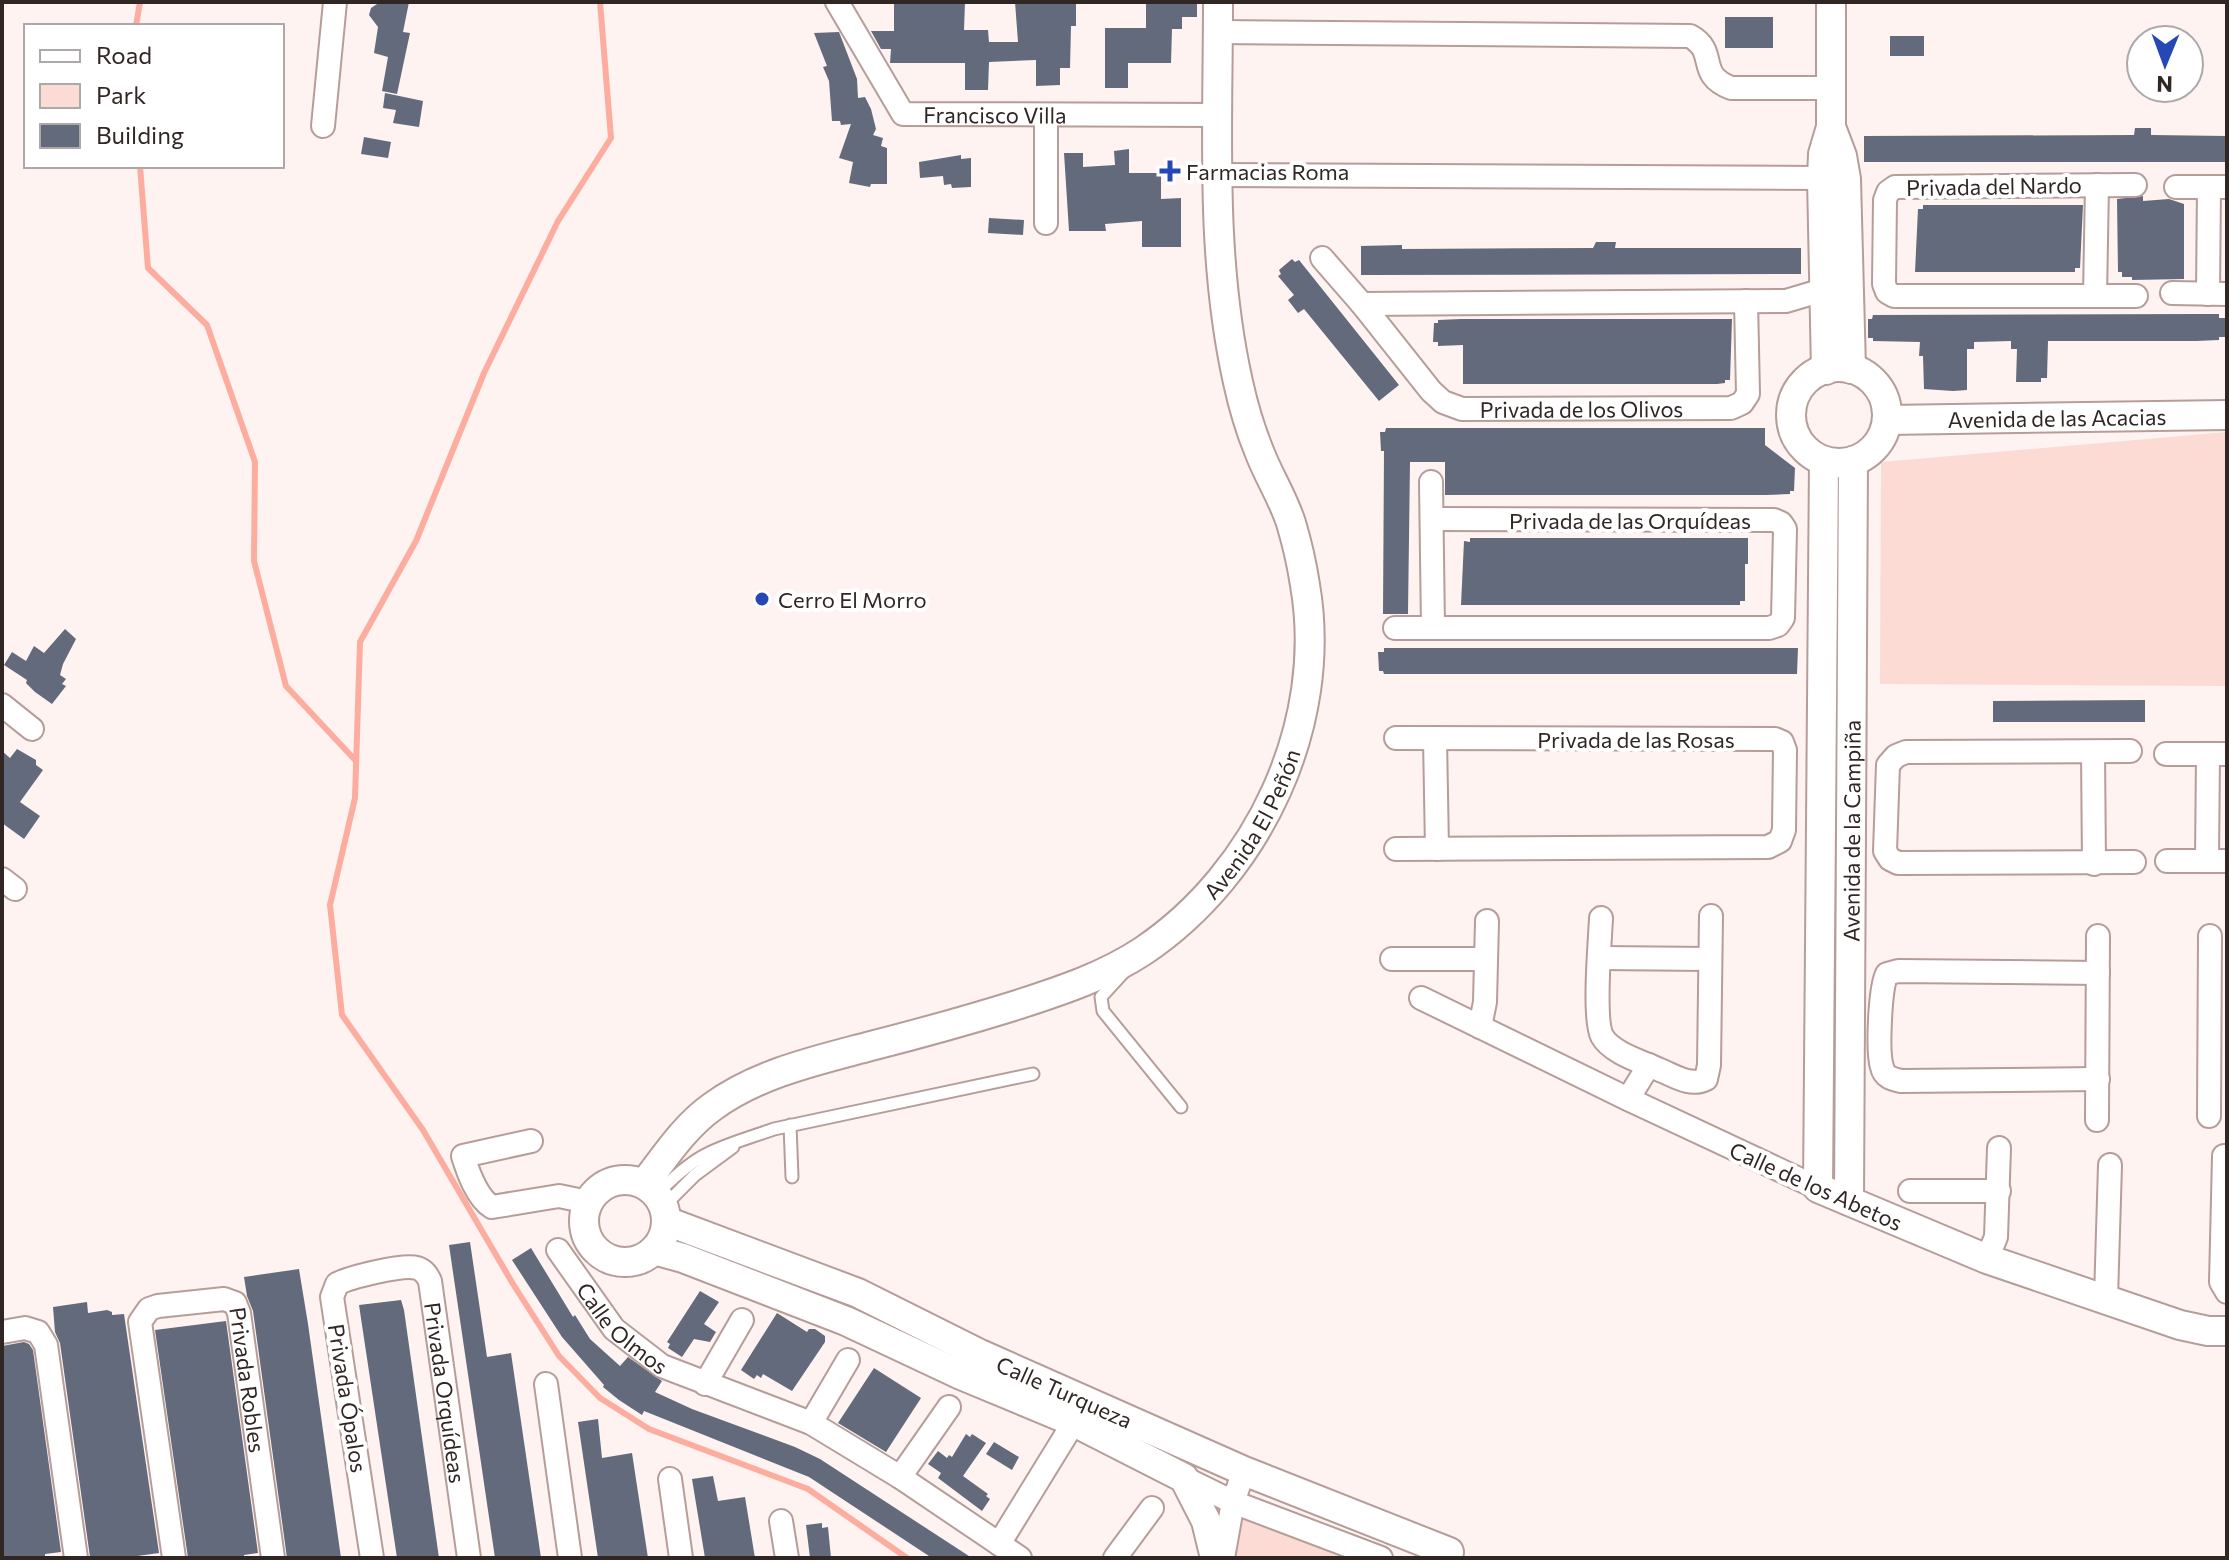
<svg xmlns="http://www.w3.org/2000/svg" width="2229" height="1560" font-family="Commissioner,sans-serif">
  <style>
    .green { fill: #fcdbd5 }
    .lines { fill: none; stroke-linecap: round; stroke-linejoin: round }
    .stream { stroke: #fdad9f; stroke-width: 6 }
    .building { fill: #626a7c }
    .service-casing { stroke: #b69d99; stroke-width: 15 }
    .minor-casing { stroke: #b69d99; stroke-width: 26 }
    .tertiary-casing { stroke: #b69d99; stroke-width: 32 }
    .service { stroke: #fff; stroke-width: 11 }
    .minor { stroke: #fff; stroke-width: 22 }
    .tertiary { stroke: #fff; stroke-width: 28 }
    .poi-dot { fill: #2648b7; stroke: #fff; stroke-width: 3 }
    .labels { text-anchor: middle; dominant-baseline: central; stroke-width: 8; stroke-linejoin: round; paint-order: stroke }
    .street-label { font-size: 22px; fill: #302725; stroke: #fff }
    .poi-label { font-size: 22px; fill: #302725; stroke: #fff; text-anchor: start }
  </style>
  <rect width="100%" height="100%" fill="#fef3f1"/>
  <!-- green -->
  <path class="green" d="M 2227,432 L 2227,686 L 1880,684 L 1881,462 Z
    M 1241,1514 L 1353,1558 L 1231,1558 Z"/>
  <g class="lines">
    <!-- stream -->
    <path class="stream" d="M 600,2 L 611,138 L 558,221 L 484,373 L 416,541 L 360,642 L 355,798 L 330,905 L 342,1015 L 423,1130 L 513,1284 L 559,1356 L 600,1398 L 649,1429 L 808,1489 L 907,1558
      M 136,26 L 140,2
      M 140,166 L 148,268 L 207,325 L 255,462 L 254,561 L 286,686 L 356,761"/>
  </g>
  <!-- building -->
  <path class="building" d="M 380,2 L 409,2 L 403,32 L 410,33 L 397,94 L 382,91 L 388,57 L 374,53 L 378,27 L 369,15 L 371,8 Z
    M 894,2 L 965,2 L 964,30 L 988,30 L 989,42 L 1018,42 L 1015,2 L 1076,2 L 1076,26 L 1071,26 L 1070,68 L 1060,68 L 1060,85 L 1036,86 L 1036,60 L 989,62 L 988,90 L 965,90 L 965,63 L 890,63 L 891,49 L 881,49 L 871,31 L 894,31 Z
    M 1146,2 L 1197,2 L 1197,17 L 1182,17 L 1182,29 L 1172,29 L 1171,63 L 1128,63 L 1128,88 L 1105,88 L 1105,28 L 1146,28 Z
    M 1725,17 L 1773,17 L 1773,48 L 1725,48 Z
    M 839,32 L 857,79 L 858,98 L 865,97 L 871,109 L 876,129 L 873,135 L 883,138 L 881,146 L 887,148 L 887,184 L 871,184 L 870,187 L 849,183 L 853,162 L 839,158 L 851,124 L 841,125 L 840,121 L 832,121 L 829,81 L 823,67 L 827,66 L 814,33 Z
    M 1890,36 L 1924,36 L 1924,56 L 1890,56 Z
    M 385,93 L 423,101 L 419,127 L 393,123 L 396,110 L 383,108 Z
    M 2135,128 L 2151,128 L 2151,135 L 2227,136 L 2227,162 L 1864,162 L 1864,136 L 2134,135 Z
    M 364,137 L 391,142 L 388,158 L 361,154 Z
    M 1129,149 L 1129,173 L 1161,173 L 1161,199 L 1181,198 L 1181,247 L 1142,247 L 1142,221 L 1105,224 L 1106,231 L 1069,231 L 1064,153 L 1083,153 L 1083,167 L 1115,165 L 1114,151 Z
    M 961,155 L 961,159 L 971,158 L 971,187 L 952,188 L 951,184 L 944,185 L 943,176 L 920,178 L 919,162 Z
    M 2143,196 L 2143,201 L 2169,199 L 2184,204 L 2184,279 L 2132,280 L 2132,277 L 2122,277 L 2122,272 L 2118,272 L 2117,199 Z
    M 1923,205 L 2083,205 L 2080,268 L 2075,268 L 2075,272 L 1915,272 L 1918,209 L 1923,209 Z
    M 989,218 L 1024,220 L 1023,235 L 988,233 Z
    M 1596,242 L 1616,242 L 1615,248 L 1801,248 L 1801,274 L 1361,275 L 1361,246 L 1402,245 L 1402,249 L 1593,248 Z
    M 1292,259 L 1295,262 L 1299,260 L 1399,385 L 1379,401 L 1304,309 L 1298,313 L 1288,300 L 1294,295 L 1278,276 L 1281,274 L 1279,270 Z
    M 2200,314 L 2219,314 L 2219,318 L 2227,318 L 2227,337 L 2219,337 L 2219,340 L 2196,341 L 2048,341 L 2047,378 L 2041,378 L 2041,382 L 2016,382 L 2017,349 L 2011,349 L 2011,341 L 1974,342 L 1974,349 L 1967,349 L 1967,390 L 1953,391 L 1924,389 L 1923,356 L 1919,356 L 1920,342 L 1873,341 L 1873,338 L 1868,338 L 1868,319 L 1872,319 L 1873,315 Z
    M 1461,319 L 1732,319 L 1730,380 L 1725,380 L 1725,383 L 1717,384 L 1463,384 L 1463,345 L 1438,346 L 1438,342 L 1433,342 L 1434,323 L 1438,323 L 1438,320 Z
    M 1386,428 L 1765,428 L 1765,445 L 1795,468 L 1794,491 L 1790,491 L 1790,494 L 1766,495 L 1445,495 L 1445,462 L 1410,462 L 1408,614 L 1383,614 L 1384,451 L 1381,451 L 1380,432 L 1385,432 Z
    M 1470,538 L 1748,538 L 1748,564 L 1745,564 L 1745,601 L 1740,601 L 1740,605 L 1461,605 L 1464,541 L 1470,542 Z
    M 65,629 L 76,639 L 63,664 L 60,675 L 66,679 L 62,684 L 66,686 L 52,704 L 35,692 L 26,683 L 27,680 L 4,665 L 12,652 L 26,661 L 34,646 L 44,653 Z
    M 1384,648 L 1798,648 L 1797,674 L 1384,674 L 1383,671 L 1379,671 L 1378,652 L 1384,652 Z
    M 2145,700 L 2145,722 L 1993,722 L 1993,701 Z
    M 17,749 L 36,760 L 36,765 L 43,770 L 20,802 L 40,816 L 24,839 L 2,823 L 2,751 L 10,758 Z
    M 470,1242 L 487,1357 L 511,1353 L 541,1558 L 495,1558 L 449,1245 Z
    M 531,1248 L 573,1317 L 575,1315 L 590,1339 L 620,1366 L 628,1357 L 662,1381 L 655,1392 L 692,1409 L 795,1447 L 820,1459 L 972,1558 L 932,1558 L 809,1477 L 644,1411 L 642,1415 L 619,1400 L 603,1387 L 604,1385 L 562,1337 L 512,1260 Z
    M 299,1269 L 308,1324 L 341,1558 L 287,1558 L 253,1311 L 247,1296 L 244,1277 Z
    M 700,1291 L 719,1302 L 704,1324 L 716,1332 L 710,1342 L 694,1339 L 682,1357 L 668,1348 L 670,1344 L 667,1342 Z
    M 401,1300 L 404,1310 L 439,1558 L 397,1558 L 359,1305 Z
    M 87,1302 L 88,1313 L 107,1310 L 112,1312 L 112,1315 L 124,1314 L 159,1553 L 123,1558 L 90,1557 L 60,1343 L 55,1332 L 53,1307 Z
    M 777,1313 L 807,1332 L 809,1329 L 815,1329 L 825,1336 L 825,1342 L 792,1391 L 763,1374 L 761,1378 L 757,1375 L 754,1379 L 741,1370 Z
    M 226,1321 L 258,1553 L 244,1555 L 244,1558 L 188,1558 L 155,1330 Z
    M 24,1342 L 29,1344 L 33,1350 L 61,1552 L 45,1554 L 45,1558 L 2,1558 L 2,1346 Z
    M 874,1368 L 921,1398 L 886,1452 L 838,1423 Z
    M 598,1419 L 602,1458 L 632,1453 L 648,1558 L 598,1558 L 578,1422 Z
    M 966,1434 L 970,1437 L 972,1434 L 986,1443 L 963,1476 L 988,1494 L 986,1496 L 990,1499 L 982,1511 L 938,1478 L 941,1473 L 928,1464 L 938,1451 L 947,1458 L 949,1455 L 952,1457 Z
    M 994,1442 L 1019,1457 L 1012,1470 L 986,1454 Z
    M 713,1476 L 718,1501 L 745,1497 L 755,1558 L 705,1558 L 692,1479 Z
    M 822,1523 L 822,1528 L 828,1527 L 831,1558 L 810,1558 L 806,1525 Z"/>
  <g class="lines">
    <defs>
      <path id="service" d="M 1123,973 L 1101,997 L 1103,1011 L 1181,1107
        M 790,1125 L 792,1177
        M 657,1194 C 701,1149 717,1149 774,1129 L 1033,1074
        M 664,1206 L 695,1175 L 733,1147"/>
      <g id="minor">
        <path id="s1" d="M 837,2 L 903,114 L 1216,115"/>
        <path d="M 1218,32 L 1690,36 C 1719,52 1695,74 1731,88 L 1830,88"/>
        <path d="M 323,126 L 335,2"/>
        <path d="M 1216,175 L 1822,178"/>
        <path d="M 2135,185 L 1895,187 L 1888,192 L 1885,200 L 1884,284 L 1887,292 L 1894,296 L 2136,296"/>
        <path d="M 2176,187 L 2227,187"/>
        <path d="M 1046,223 L 1046,116"/>
        <path id="s2" d="M 1322,258 L 1362,304 L 1431,391 L 1443,402 L 1462,409 L 1731,408 L 1742,403 L 1748,394 L 1746,301"/>
        <path d="M 2172,293 L 2227,294"/>
        <path d="M 2208,294 L 2209,187"/>
        <path d="M 2095,296 L 2097,185"/>
        <path d="M 1362,304 L 1786,301 L 1823,290"/>
        <path d="M 1431,482 L 1433,628"/>
        <path d="M 1395,628 L 1769,628 L 1778,625 L 1783,618 L 1785,529 L 1781,523 L 1774,520 L 1432,519"/>
        <path d="M 2,705 L 32,729"/>
        <path d="M 1435,738 L 1437,849"/>
        <path d="M 2130,751 L 1906,752 L 1896,756 L 1888,765 L 1885,851 L 1890,859 L 1898,863 L 2134,862"/>
        <path d="M 2093,752 L 2094,864"/>
        <path d="M 2166,754 L 2227,754"/>
        <path d="M 1396,849 L 1768,847 L 1780,841 L 1784,830 L 1785,750 L 1782,742 L 1775,739 L 1396,738"/>
        <path d="M 2167,861 L 2227,861"/>
        <path d="M 2207,861 L 2208,754"/>
        <path d="M 2,879 L 15,889"/>
        <path d="M 1601,918 C 1600,942 1593,1018 1602,1036 C 1611,1053 1643,1062 1660,1070 C 1675,1076 1690,1087 1706,1079 L 1709,1065 L 1711,916"/>
        <path d="M 1600,958 L 1709,959"/>
        <path d="M 1392,959 L 1486,959"/>
        <path d="M 2098,973 L 1898,971 L 1887,974 C 1880,987 1877,1052 1882,1067 C 1884,1077 1892,1079 1901,1081 L 2098,1079"/>
        <path d="M 1421,998 L 1628,1099 L 1818,1188"/>
        <path d="M 1480,1027 L 1485,1002 L 1487,921"/>
        <path d="M 1628,1099 L 1649,1065"/>
        <path d="M 2209,1116 L 2210,936"/>
        <path d="M 2097,1120 L 2098,936"/>
        <path d="M 531,1141 L 463,1156 C 468,1172 477,1198 492,1207 L 559,1196 L 588,1202"/>
        <path d="M 2224,1156 L 2221,1282 L 2227,1292"/>
        <path d="M 1910,1191 L 1999,1191"/>
        <path id="s3" d="M 558,1250 L 614,1329 L 662,1366 L 811,1423 L 900,1477 L 1020,1558"/>
        <path d="M 1987,1259 L 1996,1237 L 1999,1148"/>
        <path d="M 2106,1298 L 2110,1165"/>
        <path d="M 2,1332 L 25,1328 L 38,1332 L 46,1345 L 76,1558"/>
        <path d="M 546,1384 L 570,1558"/>
        <path d="M 705,1384 L 742,1320"/>
        <path d="M 811,1423 L 848,1360"/>
        <path d="M 900,1477 L 949,1407"/>
        <path d="M 1184,1478 L 1233,1502 L 1381,1558"/>
        <path d="M 670,1479 L 681,1558"/>
        <path d="M 781,1521 L 787,1558"/>
        <path d="M 999,1544 L 1074,1422"/>
        <path id="s4" d="M 174,1558 L 140,1322 L 149,1309 L 158,1306 L 224,1299 L 235,1303 L 239,1313 L 273,1558"/>
        <path id="s5" d="M 372,1558 L 332,1297 L 337,1284 C 350,1277 403,1264 417,1268 C 424,1270 427,1275 430,1281 L 469,1558"/>
        <path d="M 1115,1558 L 1152,1508"/>
        <path d="M 1223,1558 L 1233,1502 L 1244,1471"/>
      </g>
      <g id="tertiary">
        <path d="M 1831,127 L 1842,156 L 1846,179 L 1851,369"/>
        <circle cx="1839" cy="415" r="48"/>
        <path d="M 1826,370 L 1822,178 L 1823,154 L 1831,127 L 1831,2"/>
        <path id="s6" d="M 1887,420 L 2227,415"/>
        <path d="M 1824,461 L 1818,1188 L 1987,1259 L 2180,1325 L 2208,1331 L 2227,1331"/>
        <circle cx="625" cy="1221" r="41"/>
        <path id="s7" d="M 644,1184 C 665,1157 684,1127 712,1107 C 757,1074 814,1061 867,1047 C 918,1034 969,1020 1020,1004 C 1063,990 1105,976 1143,951 C 1259,873 1329,723 1305,585 C 1302,565 1297,543 1291,523 C 1283,498 1268,475 1259,451 C 1250,429 1243,405 1238,382 C 1210,257 1218,129 1218,2"/>
        <path id="s8" d="M 1849,1201 L 1853,461"/>
        <path id="s9" d="M 666,1221 L 858,1293 L 980,1354 L 1244,1471 L 1449,1552 L 1446,1558"/>
        <path d="M 654,1250 L 683,1258 L 846,1321 L 961,1375 L 1074,1422 L 1184,1478 L 1206,1521 L 1215,1558"/>
      </g>
    </defs>
    <!-- service casing -->
    <use href="#service" class="service-casing"/>
    <!-- minor casing -->
    <use href="#minor" class="minor-casing"/>
    <!-- tertiary casing -->
    <use href="#tertiary" class="tertiary-casing"/>
    <!-- service -->
    <use href="#service" class="service"/>
    <!-- minor -->
    <use href="#minor" class="minor"/>
    <!-- tertiary -->
    <use href="#tertiary" class="tertiary"/>
  </g>
  <!-- markers -->
  <g class="poi-dot">
    <path d="M1166 159h8v8h8v8h-8v8h-8v-8h-8v-8h8z"/>
    <circle cx="762" cy="599" r="8"/>
  </g>
  <g class="labels">
    <!-- street labels -->
    <g class="street-label">
      <text stroke="none"><textPath href="#s1" startOffset="222">Francisco Villa</textPath></text>
      <text transform="translate(1994 186) rotate(-1)">Privada del Nardo</text>
      <text stroke="none"><textPath href="#s2" startOffset="328">Privada de los Olivos</textPath></text>
      <text stroke="none"><textPath href="#s6" startOffset="170">Avenida de las Acacias</textPath></text>
      <text x="1630" y="520">Privada de las Orquídeas</text>
      <text x="1636" y="739">Privada de las Rosas</text>
      <text stroke="none"><textPath href="#s7" startOffset="734">Avenida El Peñón</textPath></text>
      <text stroke="none"><textPath href="#s8" startOffset="370">Avenida de la Campiña</textPath></text>
      <text transform="translate(1816 1186) rotate(24)">Calle de los Abetos</text>
      <text stroke="none"><textPath href="#s3" startOffset="102">Calle Olmos</textPath></text>
      <text stroke="none"><textPath href="#s4" startOffset="420">Privada Robles</textPath></text>
      <text stroke="none"><textPath href="#s5" startOffset="492">Privada Orquídeas</textPath></text>
      <text stroke="none"><textPath href="#s9" startOffset="434">Calle Turqueza</textPath></text>
      <text transform="translate(348 1398) rotate(81)">Privada Ópalos</text>
    </g>
    <!-- poi labels -->
    <g class="poi-label">
      <text x="1186" y="171">Farmacias Roma</text>
      <text x="778" y="599">Cerro El Morro</text>
    </g>
  </g>
  <!-- border -->
  <rect width="2229" height="1560" fill="none" stroke="#302725" stroke-width="8"/>
  <!-- legend -->
  <rect x="24" y="24" width="260" height="144" fill="#ffffff" stroke="#aca9a8" stroke-width="2"/>
  <rect x="40" y="50" width="40" height="12" fill="#ffffff" stroke="#aca9a8" stroke-width="2"/>
  <text x="96" y="64" font-size="24" fill="#302725">Road</text>
  <rect x="40" y="84" width="40" height="24" fill="#fcdbd5" stroke="#aca9a8" stroke-width="2"/>
  <text x="96" y="104" font-size="24" fill="#302725">Park</text>
  <rect x="40" y="124" width="40" height="24" fill="#626a7c" stroke="#aca9a8" stroke-width="2"/>
  <text x="96" y="144" font-size="24" fill="#302725">Building</text>
  <!-- north arrow -->
  <g transform="translate(2165 64) rotate(181)"><circle r="38" fill="#ffffff" stroke="#aca9a8" stroke-width="2"/>
  <path d="M0-6L14 30L0 20L-14 30Z" fill="#2648b7"/>
  <text y="-12" font-size="22" font-weight="bold" text-anchor="middle" fill="#302725">N</text>
  </g>
</svg>
